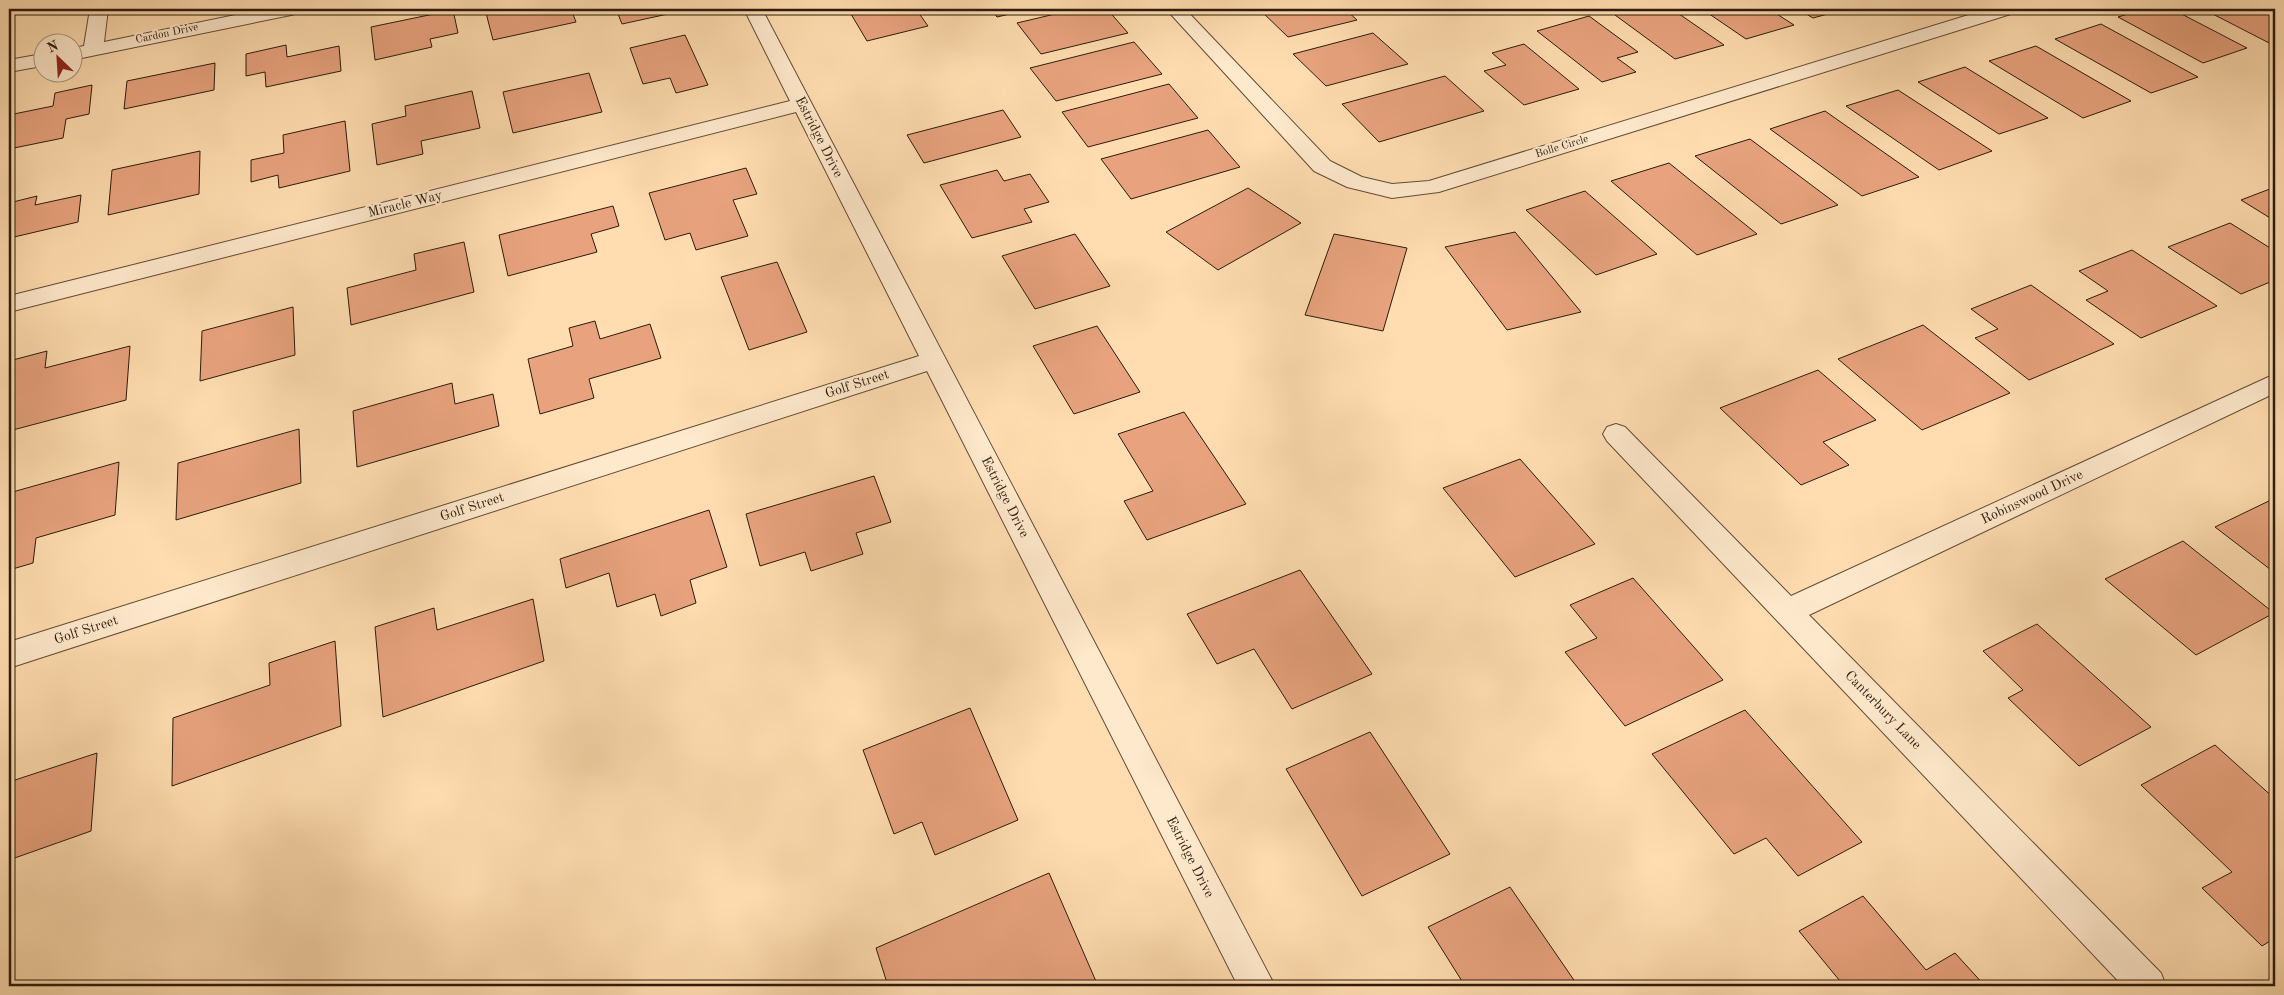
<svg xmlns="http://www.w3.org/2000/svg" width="2284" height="995" font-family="'Old Standard TT',serif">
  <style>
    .building { fill: #e8a37e; stroke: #2c1b0d }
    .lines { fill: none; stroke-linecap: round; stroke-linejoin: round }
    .minor-casing { stroke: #614c36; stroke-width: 2 }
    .minor { fill: #ffe9cc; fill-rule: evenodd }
    .labels { text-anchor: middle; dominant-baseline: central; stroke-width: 4.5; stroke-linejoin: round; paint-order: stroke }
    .far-street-label { font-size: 11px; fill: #2c1b0d; stroke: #ffe9cc }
    .street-label { font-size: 14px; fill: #2c1b0d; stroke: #ffe9cc }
  </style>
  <rect width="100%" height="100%" fill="#ffddb0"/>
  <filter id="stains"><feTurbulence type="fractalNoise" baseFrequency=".004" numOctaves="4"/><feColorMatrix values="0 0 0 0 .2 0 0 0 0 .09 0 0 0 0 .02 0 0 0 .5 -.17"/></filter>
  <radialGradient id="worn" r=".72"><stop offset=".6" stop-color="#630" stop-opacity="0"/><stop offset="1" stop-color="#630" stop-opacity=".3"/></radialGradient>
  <!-- building -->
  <path class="building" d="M 485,9 L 571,9 L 576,22 L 493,40 Z
    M 616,9 L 675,9 L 677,12 L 622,24 Z
    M 848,9 L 916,9 L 928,26 L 867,41 Z
    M 990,9 L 1031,9 L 997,17 Z
    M 1076,9 L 1107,9 L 1128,33 L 1041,54 L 1017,23 Z
    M 1259,9 L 1345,9 L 1357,20 L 1288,37 Z
    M 1639,9 L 1672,9 L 1724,45 L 1675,59 L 1615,15 Z
    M 1702,9 L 1769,9 L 1794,25 L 1746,39 Z
    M 1798,9 L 1846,9 L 1813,18 Z
    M 2144,9 L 2172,9 L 2247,48 L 2203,63 L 2118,17 Z
    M 2203,9 L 2272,9 L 2275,11 L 2275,46 Z
    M 453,10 L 458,33 L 430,39 L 432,47 L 375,60 L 371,27 Z
    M 1589,16 L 1638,52 L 1617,58 L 1636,72 L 1602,82 L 1537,31 Z
    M 2101,24 L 2198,77 L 2151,93 L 2055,39 Z
    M 1373,33 L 1408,64 L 1326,86 L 1293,54 Z
    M 685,35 L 708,85 L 676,93 L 670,78 L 643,84 L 630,48 Z
    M 1134,42 L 1162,74 L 1056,101 L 1030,68 Z
    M 1524,44 L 1579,89 L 1524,105 L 1484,71 L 1506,65 L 1492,53 Z
    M 286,45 L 287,57 L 339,46 L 341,71 L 266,87 L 265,72 L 246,76 L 246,54 Z
    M 2036,46 L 2131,101 L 2083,118 L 1989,61 Z
    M 215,63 L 214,90 L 124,109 L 127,81 Z
    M 1965,67 L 2048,118 L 1999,134 L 1918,82 Z
    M 589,73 L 602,112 L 513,133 L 503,92 Z
    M 1445,76 L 1484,111 L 1379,142 L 1342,104 Z
    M 1169,84 L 1198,118 L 1088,147 L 1062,112 Z
    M 92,85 L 89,114 L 66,119 L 63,138 L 9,149 L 9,115 L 53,106 L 55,93 Z
    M 1898,90 L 1992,151 L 1939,170 L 1846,106 Z
    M 472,91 L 480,128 L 421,141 L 423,154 L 377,165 L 372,124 L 406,116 L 405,106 Z
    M 1003,110 L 1021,137 L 924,163 L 907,135 Z
    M 1825,111 L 1919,177 L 1862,196 L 1770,129 Z
    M 345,121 L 350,171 L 279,188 L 278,175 L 251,182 L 251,160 L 284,153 L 283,135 Z
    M 1208,130 L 1240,167 L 1131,199 L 1101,159 Z
    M 1750,139 L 1838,205 L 1781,224 L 1695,156 Z
    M 200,151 L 199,194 L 108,215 L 112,170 Z
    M 1669,163 L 1757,234 L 1697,255 L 1611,181 Z
    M 746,168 L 757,194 L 733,200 L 748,236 L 696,250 L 690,233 L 665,240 L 649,193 Z
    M 997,170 L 1004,181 L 1030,174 L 1049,202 L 1024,209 L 1032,222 L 972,238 L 940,185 Z
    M 2275,187 L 2275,221 L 2241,200 Z
    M 1248,188 L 1301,223 L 1218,270 L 1166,232 Z
    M 1585,191 L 1657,254 L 1596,275 L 1526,210 Z
    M 81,195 L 78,222 L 14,237 L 12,250 L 9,251 L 9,203 L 37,196 L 35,205 Z
    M 613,206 L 619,226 L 591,234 L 597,252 L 508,276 L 499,235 Z
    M 2230,223 L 2275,251 L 2275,280 L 2241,294 L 2168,247 Z
    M 1515,232 L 1581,312 L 1507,330 L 1445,247 Z
    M 1075,234 L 1110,286 L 1035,309 L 1002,256 Z
    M 1334,234 L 1407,248 L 1383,331 L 1305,315 Z
    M 464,242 L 474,292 L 351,325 L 347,288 L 416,270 L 414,254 Z
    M 2132,250 L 2217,306 L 2141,338 L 2086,300 L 2108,291 L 2079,271 Z
    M 777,262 L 807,332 L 749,350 L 721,277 Z
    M 2031,285 L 2114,344 L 2029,380 L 1975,338 L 1998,329 L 1971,309 Z
    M 293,307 L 295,355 L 200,381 L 202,331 Z
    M 595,321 L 600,339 L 650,324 L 661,358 L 589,379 L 594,398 L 540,414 L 528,359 L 573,346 L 569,328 Z
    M 1923,325 L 2010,393 L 1922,430 L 1838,359 Z
    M 1097,326 L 1140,392 L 1074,414 L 1033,346 Z
    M 130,346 L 126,400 L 9,431 L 9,361 L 47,351 L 45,368 Z
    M 1818,370 L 1876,420 L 1823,442 L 1849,465 L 1801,485 L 1720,408 Z
    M 452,383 L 455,404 L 493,394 L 499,426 L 357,467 L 353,411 Z
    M 1184,412 L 1246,504 L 1147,540 L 1124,501 L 1153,491 L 1118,434 Z
    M 299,429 L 301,483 L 176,520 L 178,463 Z
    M 1520,459 L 1595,544 L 1515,577 L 1443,488 Z
    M 119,462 L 115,515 L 36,538 L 33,563 L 9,570 L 9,493 Z
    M 874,476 L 891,522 L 856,533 L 863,554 L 811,571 L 805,552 L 760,566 L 746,514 Z
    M 2275,498 L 2275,573 L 2215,527 Z
    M 709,510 L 727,567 L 690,580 L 696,603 L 661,616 L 655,594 L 617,607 L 609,573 L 566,588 L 560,559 Z
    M 2183,541 L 2274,613 L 2196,655 L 2105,579 Z
    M 1300,570 L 1372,674 L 1292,709 L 1254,649 L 1217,664 L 1187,614 Z
    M 1633,578 L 1723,680 L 1625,726 L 1565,652 L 1597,638 L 1570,605 Z
    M 533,599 L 544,661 L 383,717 L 375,627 L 434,608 L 437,630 Z
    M 2037,624 L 2151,727 L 2079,766 L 2008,698 L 2023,690 L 1983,651 Z
    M 335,641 L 341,726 L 172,786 L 173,718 L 270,685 L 269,663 Z
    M 970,708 L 1018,820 L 935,855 L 922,822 L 894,834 L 863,750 Z
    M 1745,710 L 1862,842 L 1798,876 L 1766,838 L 1734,854 L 1652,754 Z
    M 1370,732 L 1450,854 L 1362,896 L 1286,769 Z
    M 2215,745 L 2275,799 L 2275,938 L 2262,946 L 2202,888 L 2232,872 L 2141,785 Z
    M 97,753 L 91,831 L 9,860 L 9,782 Z
    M 1049,873 L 1098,986 L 888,986 L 876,948 Z
    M 1510,887 L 1578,986 L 1465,986 L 1428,927 Z
    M 1863,896 L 1926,970 L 1955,953 L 1985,986 L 1844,986 L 1799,931 Z"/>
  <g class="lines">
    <defs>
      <path id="minor" d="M 90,9 L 108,9 L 104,42 L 265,9 L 300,9 L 298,13 L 291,15 L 72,60 L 72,48 L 84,46 Z
        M 744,9 L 762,9 L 1275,986 L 1238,986 L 927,371 L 9,668 L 9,642 L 919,356 L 796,112 L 9,312 L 9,296 L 790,101 Z
        M 1166,9 L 1185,9 L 1330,161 L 1362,177 L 1392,184 L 1429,181 L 1988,9 L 2016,9 L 2014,13 L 1439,192 L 1392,198 L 1347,187 L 1314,171 Z
        M 42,54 L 42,66 L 9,72 L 9,60 Z
        M 2275,374 L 2275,393 L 1809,615 L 2161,973 L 2166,986 L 2123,986 L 1607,441 L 1603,434 L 1607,427 L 1616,424 L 1625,427 L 1791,596 Z"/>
    </defs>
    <!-- minor casing -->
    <use href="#minor" class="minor-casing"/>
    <!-- minor -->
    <use href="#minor" class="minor"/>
  </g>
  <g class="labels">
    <!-- far-street labels -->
    <g class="far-street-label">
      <text transform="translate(167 34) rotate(-12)">Cardon Drive</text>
      <text transform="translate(1562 147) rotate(-17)">Bolle Circle</text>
    </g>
    <!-- street labels -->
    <g class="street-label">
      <text transform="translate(819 137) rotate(63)">Estridge Drive</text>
      <text transform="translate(405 204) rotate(-14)">Miracle Way</text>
      <text transform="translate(857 384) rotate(-18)">Golf Street</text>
      <text transform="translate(1005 497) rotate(63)">Estridge Drive</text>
      <text transform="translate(2032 497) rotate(-25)">Robinswood Drive</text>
      <text transform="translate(472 507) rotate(-18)">Golf Street</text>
      <text transform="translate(86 630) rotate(-18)">Golf Street</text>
      <text transform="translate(1883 710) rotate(46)">Canterbury Lane</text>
      <text transform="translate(1190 857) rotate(63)">Estridge Drive</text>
    </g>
  </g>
  <!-- margin -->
  <rect width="2284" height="995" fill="none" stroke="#ffddb0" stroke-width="30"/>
  <rect x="10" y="10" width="2264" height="975" fill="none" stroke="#2c1b0d" stroke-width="2.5"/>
  <rect x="15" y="15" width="2254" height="965" fill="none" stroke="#2c1b0d"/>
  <!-- north arrow -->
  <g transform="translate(58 58) rotate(335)"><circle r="24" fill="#ffe9cc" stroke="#ab9780"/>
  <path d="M0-4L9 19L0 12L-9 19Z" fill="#8f2418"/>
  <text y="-8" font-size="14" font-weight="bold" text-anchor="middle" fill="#2c1b0d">N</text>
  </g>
  <rect width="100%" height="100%" filter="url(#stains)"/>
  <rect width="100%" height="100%" fill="url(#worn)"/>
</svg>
